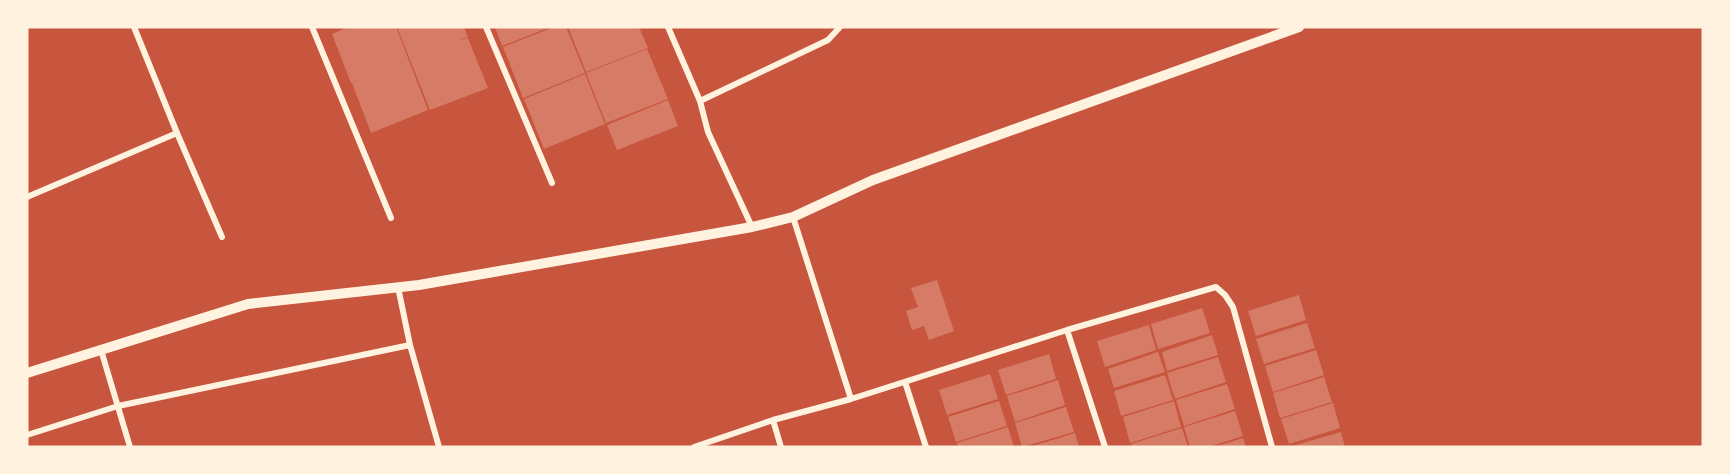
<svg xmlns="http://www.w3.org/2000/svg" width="1730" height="474" font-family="'Work Sans',sans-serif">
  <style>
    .building { fill: #d67c66 }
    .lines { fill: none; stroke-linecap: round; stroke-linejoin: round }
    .minor { stroke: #fff3e0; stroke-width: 6 }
    .tertiary { stroke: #fff3e0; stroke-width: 10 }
  </style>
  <rect width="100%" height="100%" fill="#c8553d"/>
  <!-- building -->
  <path class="building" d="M 348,27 L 396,27 L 428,110 L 371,133 L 352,83 L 362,78 L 351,83 L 332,34 Z
    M 397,27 L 464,27 L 468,37 L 457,41 L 468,38 L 488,88 L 430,110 Z
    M 495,27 L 550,27 L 502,46 Z
    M 554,27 L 566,27 L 585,73 L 523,98 L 503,47 Z
    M 568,27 L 639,27 L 648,48 L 586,72 Z
    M 647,49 L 668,99 L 606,123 L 586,73 Z
    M 585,74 L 605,124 L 544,149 L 524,99 Z
    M 668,100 L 678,126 L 617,150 L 607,125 Z
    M 937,280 L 954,331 L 929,340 L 924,326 L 912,330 L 906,311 L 918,307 L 911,288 Z
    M 1299,295 L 1306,320 L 1256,336 L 1248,311 Z
    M 1202,308 L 1210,333 L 1158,349 L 1151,324 Z
    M 1307,323 L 1315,348 L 1264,364 L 1256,339 Z
    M 1149,325 L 1156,350 L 1105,367 L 1097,341 Z
    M 1212,335 L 1218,355 L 1167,371 L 1162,352 Z
    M 1316,350 L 1324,375 L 1273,392 L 1265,366 Z
    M 1158,352 L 1165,372 L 1114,388 L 1108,369 Z
    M 1049,354 L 1056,379 L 1006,395 L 998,370 Z
    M 1218,357 L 1226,382 L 1175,399 L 1167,373 Z
    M 990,374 L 998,399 L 947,415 L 939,390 Z
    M 1165,375 L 1173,400 L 1121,416 L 1114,391 Z
    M 1324,377 L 1332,402 L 1280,418 L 1273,393 Z
    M 1058,380 L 1065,405 L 1015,422 L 1007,396 Z
    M 1227,384 L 1235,409 L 1184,426 L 1176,400 Z
    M 999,401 L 1007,426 L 956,442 L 948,417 Z
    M 1174,401 L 1181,427 L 1130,443 L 1123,417 Z
    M 1333,403 L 1340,428 L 1289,444 L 1281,419 Z
    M 1066,407 L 1074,432 L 1022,447 L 1015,423 Z
    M 1235,411 L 1243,436 L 1208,447 L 1190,447 L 1184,427 Z
    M 1008,427 L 1014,447 L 958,447 L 957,443 Z
    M 1182,428 L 1188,447 L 1132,447 L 1131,444 Z
    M 1341,432 L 1345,447 L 1292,447 L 1292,446 Z
    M 1075,433 L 1079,447 L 1033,447 L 1033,446 Z
    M 1243,438 L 1246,447 L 1217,447 L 1217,446 Z"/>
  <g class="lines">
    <!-- minor -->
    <path class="minor" d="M 312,27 L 391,218
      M 486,27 L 552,183
      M 668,27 L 700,101 L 708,132 L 752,227
      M 700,101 L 828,40 L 840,27
      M 177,133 L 222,237
      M 27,197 L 177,133 L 134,27
      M 793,217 L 851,399
      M 398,287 L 410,345 L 439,447
      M 1067,330 L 1105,447
      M 101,350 L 130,447
      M 905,382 L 926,447
      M 773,420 L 781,447
      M 27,435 L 118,406 L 410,345
      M 694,447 L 773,420 L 851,399 L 1067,330 L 1216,287 L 1225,295 L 1233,307 L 1272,447"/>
    <!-- tertiary -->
    <path class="tertiary" d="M 27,373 L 248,304 L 419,285 L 752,227 L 793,217 L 873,180 L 1299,27"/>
  </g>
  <!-- border -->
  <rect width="1730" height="474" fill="none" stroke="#fff3e0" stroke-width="57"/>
</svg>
